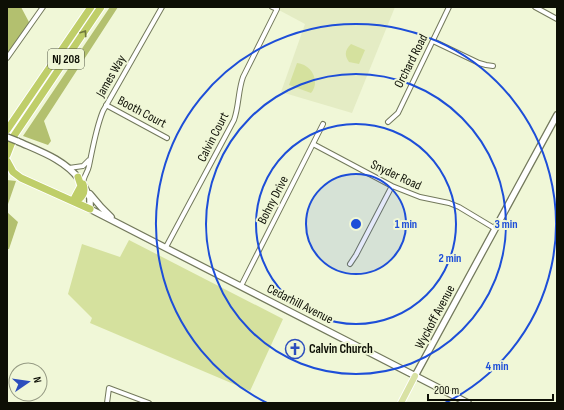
<svg xmlns="http://www.w3.org/2000/svg" width="564" height="410" font-family="'Sofia Sans Condensed',sans-serif">
  <style>
    .built { fill: #e4ecc4 }
    .green { fill: #d5e19e }
    .forest { fill: #b3c06f }
    .lines { fill: none; stroke-linecap: round; stroke-linejoin: round }
    .stream { stroke: #6b7439; stroke-width: 1 }
    .street-casing { stroke: #73795c; stroke-width: 6 }
    .secondary-casing { stroke: #73795c; stroke-width: 8 }
    .primary-casing { stroke: #fff; stroke-width: 8 }
    .highway-casing { stroke: #fff; stroke-width: 9 }
    .street { stroke: #fff; stroke-width: 4 }
    .secondary { stroke: #fff; stroke-width: 5.5 }
    .primary { stroke: #d9e2a5; stroke-width: 6 }
    .highway { stroke: #bfce69; stroke-width: 7 }
    .secondary-bridge-casing { stroke: #73795c; stroke-width: 8; stroke-linecap: butt }
    .secondary-bridge { stroke: #fff; stroke-width: 5.5 }
    .oneway { stroke: #6f783c }
    .ring { fill: none; stroke: #1d4ed8; stroke-width: 2 }
    .labels { text-anchor: middle; dominant-baseline: central; stroke-width: 4; stroke-linejoin: round; paint-order: stroke }
    .shield { fill: #f0f7d7; stroke: #515544; stroke-width: 1 }
    .shield-label { font-size: 12px; font-weight: bold; fill: #0d0f05 }
    .street-label { font-size: 13px; fill: #0d0f05; stroke: #f0f7d7 }
    .poi-label { font-size: 13px; font-weight: bold; fill: #0d0f05; stroke: #f0f7d7; text-anchor: start }
    .centre { fill: #1d4ed8; stroke: #f0f7d7; stroke-width: 2 }
    .ring-label { font-size: 12px; text-anchor: middle; font-weight: bold; fill: #1d4ed8; stroke: #f0f7d7; stroke-width: 4; stroke-linejoin: round; paint-order: stroke }
  </style>
  <rect width="100%" height="100%" fill="#f0f7d7"/>
  <!-- built -->
  <path class="built" d="M 277,7 L 395,7 L 352,113 L 281,92 L 305,24 L 277,9 Z"/>
  <!-- green -->
  <path class="green" d="M 351,44 L 365,50 L 359,64 L 349,62 C 344,55 345,50 351,44 Z
    M 297,63 C 311,64 321,81 311,93 L 289,85 Z
    M 129,240 L 283,319 L 250,391 L 90,323 L 92,318 L 68,294 L 82,244 L 120,257 Z"/>
  <!-- forest -->
  <path class="forest" d="M 7,7 L 21,7 L 30,24 L 7,59 Z
    M 110,7 L 118,7 L 44,121 L 51,141 L 48,145 L 23,136 Z
    M 7,180 L 16,181 L 7,207 Z
    M 7,212 L 18,222 L 9,249 L 7,249 Z"/>
  <g class="lines">
    <!-- stream -->
    <path class="stream" d="M 7,199 L 7,198"/>
    <defs>
      <path id="street" d="M 535,7 L 557,19
        M 433,41 L 479,63 L 486,65 L 493,66
        M 7,58 L 43,7
        M 106,105 L 167,138
        M 388,122 L 398,113 L 449,7
        M 313,144 L 392,186 L 420,197 L 449,203 L 459,207 L 494,228
        M 69,168 L 83,166 L 89,160
        M 83,184 C 83,177 88,172 89,166 C 93,147 96,128 103,111 L 162,7
        M 166,247 L 234,120 C 239,106 238,91 243,77 L 277,9 L 272,7
        M 350,264 L 356,255 L 392,186
        M 241,286 L 323,124
        M 107,403 L 109,388 L 149,403"/>
      <path id="secondary" d="M 17,141 C 39,151 64,159 79,179
        M 84,186 L 90,198 L 90,209 L 468,403
        M 90,194 L 101,207 L 111,217
        M 415,376 L 557,115"/>
      <path id="primary" d="M 401,403 L 415,376"/>
      <path id="highway" d="M 7,130 L 91,7
        M 7,146 L 101,7
        M 7,155 L 12,142
        M 7,161 L 13,172 L 21,178 L 90,209
        M 73,201 L 81,186 L 78,177
        M 73,201 C 82,200 86,192 83,184"/>
    </defs>
    <!-- street casing -->
    <use href="#street" class="street-casing"/>
    <!-- secondary casing -->
    <use href="#secondary" class="secondary-casing"/>
    <!-- primary casing -->
    <use href="#primary" class="primary-casing"/>
    <!-- highway casing -->
    <use href="#highway" class="highway-casing"/>
    <!-- street -->
    <use href="#street" class="street"/>
    <!-- secondary -->
    <use href="#secondary" class="secondary"/>
    <!-- primary -->
    <use href="#primary" class="primary"/>
    <!-- highway -->
    <use href="#highway" class="highway"/>
    <defs>
      <path id="secondary-bridge" d="M 7,137 L 17,141"/>
    </defs>
    <!-- secondary-bridge casing -->
    <use href="#secondary-bridge" class="secondary-bridge-casing"/>
    <!-- secondary-bridge -->
    <use href="#secondary-bridge" class="secondary-bridge"/>
  </g>
  <!-- one-way arrows -->
  <defs><path id="oneway-chevron" d="M-2-3.5L2.5 0L-2 3.5" fill="none" stroke-width="1.6" stroke-linecap="round" stroke-linejoin="round"/></defs>
  <use class="oneway" href="#oneway-chevron" transform="translate(84 33) rotate(-56)"/>
  <!-- distance rings -->
  <circle cx="356" cy="224" r="50" fill="#1d4ed8" fill-opacity=".12"/>
  <g class="ring">
    <circle cx="356" cy="224" r="50"/>
    <circle cx="356" cy="224" r="100"/>
    <circle cx="356" cy="224" r="150"/>
    <path d="M267 403A200 200 0 1 1 445 403"/>
  </g>
  <!-- icons -->
  <defs>
    <symbol id="church-ring" viewBox="-11 -11 22 22"><circle r="9.5" fill="#f0f7d7" stroke="#2c4ebd" stroke-width="1.5"/><path d="M-1.2-6h2.4v3.5h3.3v2.4h-3.3V6h-2.4V-.1h-3.3v-2.4h3.3Z" fill="#2c4ebd"/></symbol>
  </defs>
  <g fill-rule="evenodd">
    <use href="#church-ring" x="284" y="338" width="22" height="22"/>
  </g>
  <g class="labels">
    <!-- shield labels -->
    <rect class="shield" x="48" y="49" width="36" height="20" rx="3"/>
    <g class="shield-label">
      <text x="66" y="59">NJ 208</text>
    </g>
    <!-- street labels -->
    <g class="street-label">
      <text transform="translate(411 61) rotate(-63)">Orchard Road</text>
      <text transform="translate(111 76) rotate(-60)">James Way</text>
      <text transform="translate(142 112) rotate(28)">Booth Court</text>
      <text transform="translate(213 137) rotate(-63)">Calvin Court</text>
      <text transform="translate(396 175) rotate(25)">Snyder Road</text>
      <text transform="translate(273 200) rotate(-63)">Bohny Drive</text>
      <text transform="translate(300 304) rotate(27)">Cedarhill Avenue</text>
      <text transform="translate(435 317) rotate(-62)">Wyckoff Avenue</text>
    </g>
    <!-- poi labels -->
    <g class="poi-label">
      <text x="309" y="349">Calvin Church</text>
    </g>
  </g>
  <circle cx="356" cy="224" r="6" class="centre"/>
  <g class="ring-label">
    <text x="406" y="228">1 min</text>
    <text x="506" y="228">3 min</text>
    <text x="450" y="262">2 min</text>
    <text x="497" y="370">4 min</text>
  </g>
  <!-- border -->
  <rect width="564" height="410" fill="none" stroke="#0d0f05" stroke-width="16"/>
  <!-- north arrow -->
  <g transform="translate(28 382) rotate(77)"><circle r="19" fill="#f0f7d7" stroke="#959a83"/>
  <path d="M0-3L7 15L0 10L-7 15Z" fill="#2c4ebd"/>
  <text y="-6" font-size="11" font-weight="bold" text-anchor="middle" fill="#0d0f05">N</text>
  </g>
  <!-- scale -->
  <path d="M428 394v6h125v-6" fill="none" stroke="#0d0f05" stroke-width="2"/>
  <text x="434" y="394" font-size="12" fill="#0d0f05" stroke="#f0f7d7" stroke-width="3" paint-order="stroke">200 m</text>
</svg>
